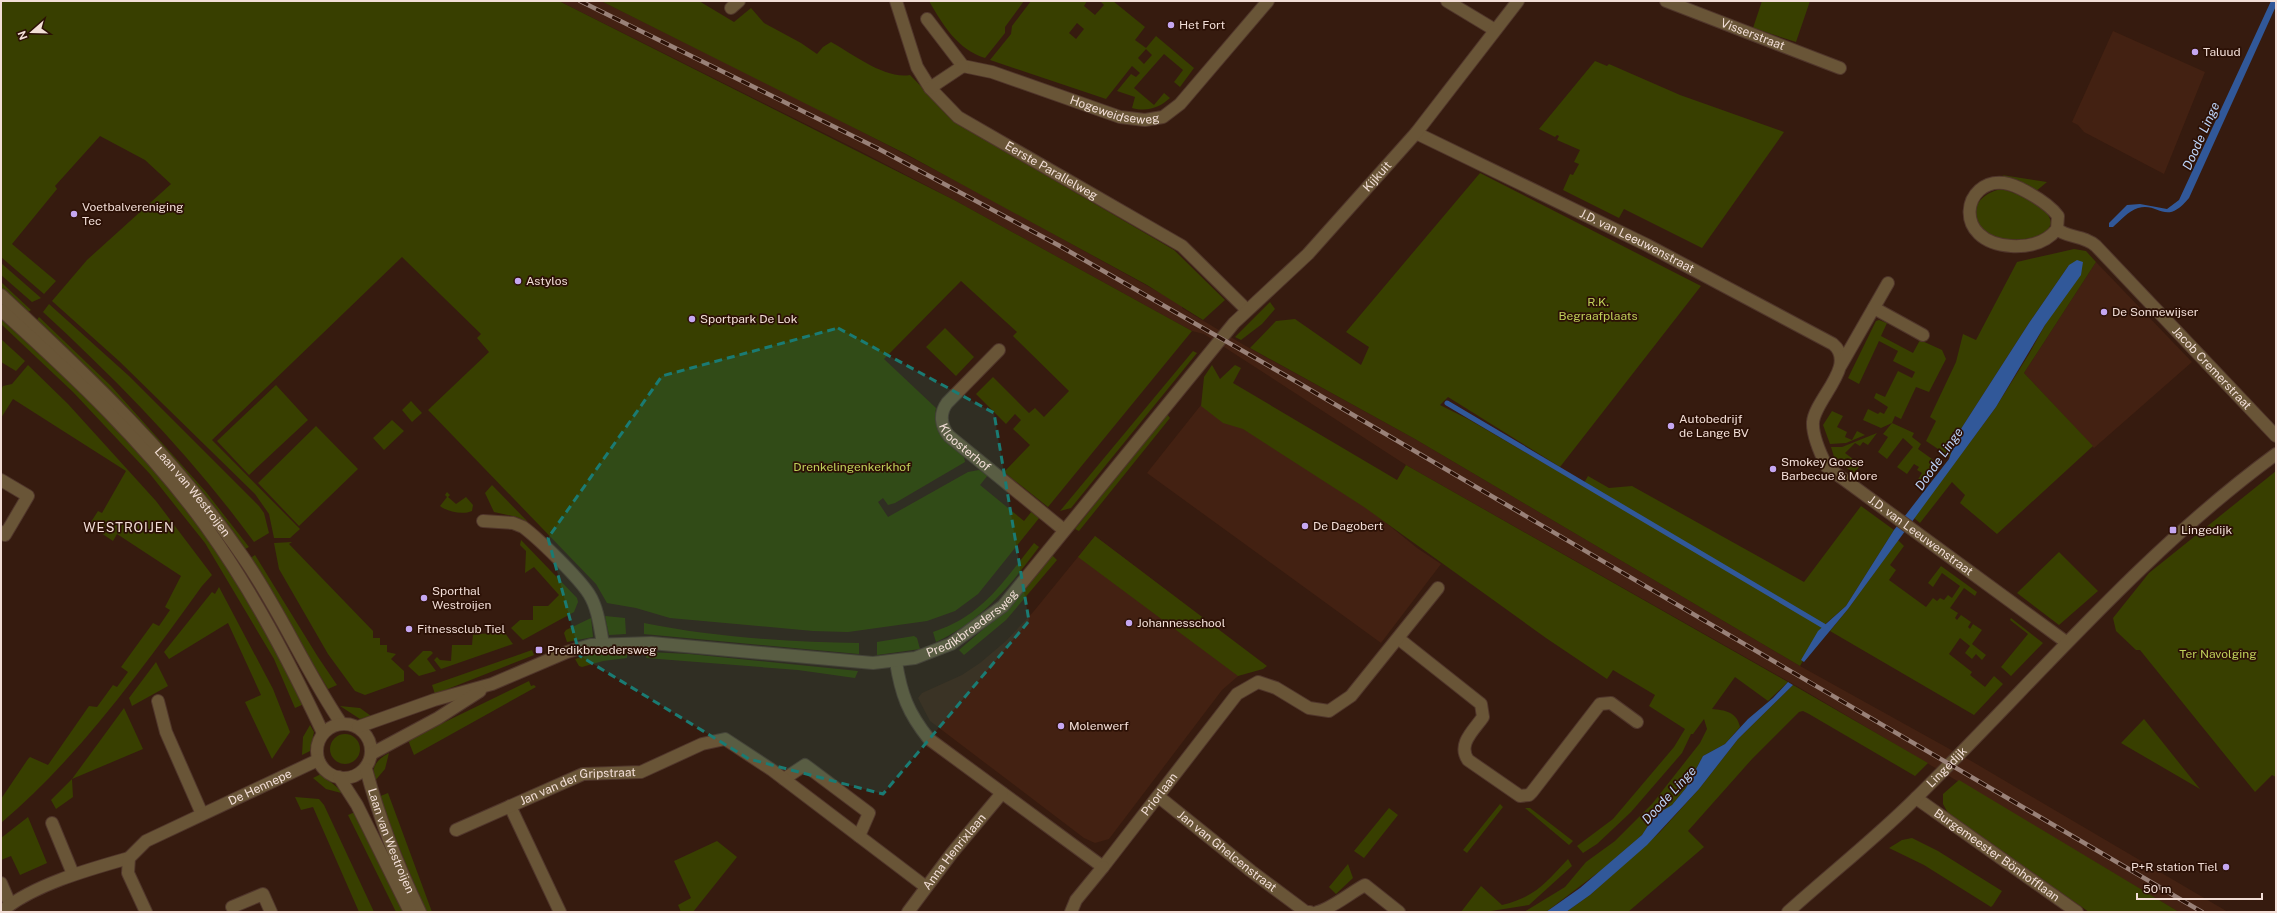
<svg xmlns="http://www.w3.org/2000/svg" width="2277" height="913" font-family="'Public Sans',sans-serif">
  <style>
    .built { fill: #432112 }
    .green { fill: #383f00; fill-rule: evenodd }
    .water { fill: #315899 }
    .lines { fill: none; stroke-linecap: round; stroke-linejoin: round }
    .stream { stroke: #315899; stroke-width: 5 }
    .minor-casing { stroke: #50362b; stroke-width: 14 }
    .minor { stroke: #695537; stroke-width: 12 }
    .rail-casing { stroke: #998178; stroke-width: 4.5 }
    .rail { stroke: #2c1106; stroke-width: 3; stroke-dasharray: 9; stroke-linecap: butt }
    .marked { fill: #1a7b73; fill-opacity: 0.2; stroke: #1a7b73; stroke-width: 3; stroke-dasharray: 8 5; stroke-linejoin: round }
    .poi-dot { fill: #c5a7f1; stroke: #2c1106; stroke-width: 1.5 }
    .labels { text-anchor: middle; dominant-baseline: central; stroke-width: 3.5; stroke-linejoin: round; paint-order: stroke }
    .poi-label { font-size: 12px; fill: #f2ded7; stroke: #2c1106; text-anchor: start }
    .street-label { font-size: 12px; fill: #f2ded7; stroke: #2c1106 }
    .park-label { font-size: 12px; fill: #bfd059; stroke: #2c1106 }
    .water-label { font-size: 13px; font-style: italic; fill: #bbd2f7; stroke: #2c1106 }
    .neighbourhood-label { font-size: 13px; letter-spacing: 1px; fill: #f2ded7; stroke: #2c1106 }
  </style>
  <rect width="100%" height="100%" fill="#361b0f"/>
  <!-- built -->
  <path class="built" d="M 559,1 L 601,1 L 807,103 L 983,195 L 1182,305 L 1182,308 L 1244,345 L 1415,439 L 1800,666 L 1973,762 L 2228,912 L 2179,912 L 1800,688 L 1406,465 L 1204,334 L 1192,331 L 956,201 L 858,150 Z
    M 2113,31 L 2205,72 L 2164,174 L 2084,132 L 2078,125 L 2072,122 Z
    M 2096,262 L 2192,362 L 2094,448 L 2024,373 Z
    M 1201,405 L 1236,423 L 1364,505 L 1417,548 L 1441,564 L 1381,643 L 1147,473 Z
    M 1095,536 L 1266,666 L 1244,671 L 1222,690 L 1109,839 L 1095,843 L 1084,838 L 930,721 L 918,698 L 922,693 L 962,675 L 980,663 L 1006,641 L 1034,611 Z"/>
  <!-- green -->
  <path class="green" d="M 1,1 L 559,1 L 956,201 L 1192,331 L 1048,507 L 1004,472 L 1030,445 L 1013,429 L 1021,420 L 1015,414 L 1006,424 L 976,394 L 993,377 L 1029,413 L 1035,408 L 1044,417 L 1069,391 L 1013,336 L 1017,332 L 961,281 L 884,359 L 936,408 C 932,432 948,442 964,456 L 965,462 L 895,503 L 888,505 L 883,498 L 878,502 L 888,517 L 968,472 L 979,470 L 988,475 L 980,485 L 1024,521 L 1032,511 L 1040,517 L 978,594 L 955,611 L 927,621 L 848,632 L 813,631 L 670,618 L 636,608 L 607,603 L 596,584 L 428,410 L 489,352 L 477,338 L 481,334 L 402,257 L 212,440 L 300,529 L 290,538 L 274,538 L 269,514 L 255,494 L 119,361 L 52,301 L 87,260 L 171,184 L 145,160 L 100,136 L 55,186 L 57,189 L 12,244 L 56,281 L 44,294 L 1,257 Z
    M 601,1 L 699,1 L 734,22 L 751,8 L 764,23 L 801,43 L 817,54 L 823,47 L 831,42 C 851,53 886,80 910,75 L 947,113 L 965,128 L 1174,250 L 1225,300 L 1203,320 L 1147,285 L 906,154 Z
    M 929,1 L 1024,1 L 1005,27 L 1005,33 L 985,58 C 957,49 943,25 929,1 Z
    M 1031,1 L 1087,1 L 1084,6 L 1095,15 L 1104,5 L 1100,1 L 1113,1 L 1145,27 L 1135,40 L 1146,48 L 1156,36 L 1194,68 L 1180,87 L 1174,82 L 1183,70 L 1164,54 L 1134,88 L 1154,105 L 1164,93 L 1170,98 C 1159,108 1147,112 1132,108 L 1135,97 L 1117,91 L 1131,74 L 1136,77 L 1140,73 L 1132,66 L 1106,99 L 990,60 L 1011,34 L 1012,26 ZM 1077,23 L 1084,29 L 1076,39 L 1069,33 ZM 1146,49 L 1152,55 L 1144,64 L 1138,58 Z
    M 1762,1 L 1810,1 L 1796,42 L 1753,28 Z
    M 1595,61 L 1607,66 L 1609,64 L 1680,95 L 1784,132 L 1702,248 L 1624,209 L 1619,218 L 1563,190 L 1570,174 L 1573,175 L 1579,164 L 1574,162 L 1580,150 L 1557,140 L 1559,136 L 1557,135 L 1555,137 L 1539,129 Z
    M 1480,173 L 1701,286 L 1560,467 L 1448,397 L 1440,405 L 1468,419 L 1775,597 L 1584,483 L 1588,476 L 1609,488 L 1632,486 L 1804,582 L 1861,506 L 1894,530 L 1846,606 L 1823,626 L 1800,666 L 1415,439 L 1250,348 L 1276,321 L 1295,319 L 1361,365 L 1369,347 L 1346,332 Z
    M 2002,175 L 2047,182 L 2035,192 Z
    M 2002,189 C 2018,194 2049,204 2051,223 L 2048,231 C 2032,243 1987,244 1977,223 C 1968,205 1987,191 2002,189 Z
    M 2074,249 L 2086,251 L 2096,262 L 2024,373 L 2093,446 L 1997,534 L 1960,503 L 1965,495 L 1952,482 L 1920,523 L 1914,518 L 1996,407 L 2029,354 L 2045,325 L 2069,265 L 2029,323 L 1957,435 L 1950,457 L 1926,441 L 1936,421 L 1930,417 L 1956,362 L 1963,334 L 1976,340 L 2017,262 Z
    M 1,263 L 41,298 L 32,302 L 1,275 Z
    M 1,282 L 31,310 L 27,313 L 1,288 Z
    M 1270,302 L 1275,309 L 1262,324 L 1241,340 L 1235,337 Z
    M 49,304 L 129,376 L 259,506 L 264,513 L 269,533 L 254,542 C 193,458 119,382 43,312 Z
    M 1,316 C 68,378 135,442 191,515 C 236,572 272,639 304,704 L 295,708 L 274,659 L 205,543 L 150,474 L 73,392 L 1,324 Z
    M 39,317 L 111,386 L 206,492 L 249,547 L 243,550 L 35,323 Z
    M 1879,320 L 1887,323 L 1881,336 L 1913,353 L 1920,340 L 1942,350 L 1946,359 L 1929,392 L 1916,387 L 1901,419 L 1895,416 L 1892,423 L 1881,428 L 1863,420 L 1868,409 L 1878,414 L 1880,412 L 1884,414 L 1888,407 L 1874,398 L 1876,393 L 1885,397 L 1898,371 L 1912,378 L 1915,372 L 1893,361 L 1898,351 L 1879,341 L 1859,384 L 1848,378 L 1876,321 Z
    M 945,328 L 974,357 L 956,376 L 926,347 Z
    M 1,339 L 25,361 L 16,371 L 1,362 Z
    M 1193,351 L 1197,353 L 1071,508 L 1060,511 Z
    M 28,365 L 68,404 L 156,501 L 212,575 L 202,586 C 142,669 80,756 1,823 L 1,799 L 28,759 L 30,757 L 48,765 L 89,706 L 97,707 L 113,685 L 117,687 L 128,672 L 121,667 L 153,623 L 159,626 L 170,610 L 165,607 L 181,576 L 117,534 L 113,541 L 89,525 L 98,511 L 102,513 L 126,471 L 13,399 L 1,418 L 1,390 L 3,386 L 12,384 Z
    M 1212,365 L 1220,379 L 1235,365 L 1241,368 L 1233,383 L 1397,480 L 1406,465 L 1788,682 L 1768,701 L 1735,677 L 1712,709 C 1725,710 1737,712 1740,727 L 1725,744 L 1703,756 L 1686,788 L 1672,805 L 1655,815 L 1642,835 L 1604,868 L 1546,912 L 1524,912 L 1565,887 L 1586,862 L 1615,841 L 1652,804 L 1700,743 L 1707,729 L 1704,719 L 1693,734 L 1691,734 L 1682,753 L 1631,812 L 1597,844 L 1583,853 L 1577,846 L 1613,819 L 1674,747 L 1685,729 L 1649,706 L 1655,695 L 1613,670 L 1607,679 L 1546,638 L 1364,507 L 1243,429 L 1223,423 L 1201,406 L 1204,377 Z
    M 276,385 L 308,420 L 249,475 L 217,441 Z
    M 411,401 L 422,413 L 412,422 L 402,410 Z
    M 1832,411 L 1843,416 L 1837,427 L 1847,432 L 1845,437 L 1852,440 L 1857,431 L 1865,435 L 1846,443 L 1830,444 L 1823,425 Z
    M 1167,414 L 1170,418 L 1079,531 L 1075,529 Z
    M 392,420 L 404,431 L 384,450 L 373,438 Z
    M 1892,423 L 1914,433 L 1912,437 L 1921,444 L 1918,449 L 1939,464 L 1922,485 L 1917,481 L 1922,473 L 1917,470 L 1919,467 L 1914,464 L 1907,474 L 1897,467 L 1913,447 L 1903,438 L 1887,459 L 1878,452 L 1888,437 L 1883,434 Z
    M 316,426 L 358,469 L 299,526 L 258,483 Z
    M 1877,433 L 1868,445 L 1863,442 L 1860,446 L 1855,443 L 1845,453 L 1861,465 L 1854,473 L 1835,460 L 1831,447 L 1842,447 Z
    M 2276,471 L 2276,777 L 2272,775 L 2255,792 L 2140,650 L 2136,650 L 2116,631 L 2113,618 L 2149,573 Z
    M 492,485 L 528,522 L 517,517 L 494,512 L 485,493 Z
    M 447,492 L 450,495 L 448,497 L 456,504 L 466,497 L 473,505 L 472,511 C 463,515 448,512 440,506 L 447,497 L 445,495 Z
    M 1095,536 L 1267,666 L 1263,669 L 1238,676 L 1078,557 Z
    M 521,540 L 577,598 L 578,602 L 574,612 L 523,640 L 511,628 L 520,620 L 533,620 L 533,606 L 548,606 L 559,595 L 534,567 L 525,573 L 526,551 L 520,545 Z
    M 1898,540 L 1904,546 L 1890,565 L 1896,570 L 1889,580 L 1926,607 L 1933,598 L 1937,601 L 1940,598 L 1944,600 L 1948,595 L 1952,598 L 1960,586 L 1942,573 L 1933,587 L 1928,583 L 1941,566 L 1977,592 L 1975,596 L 1964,588 L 1950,608 L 1958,613 L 1955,618 L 1957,620 L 1961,615 L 1971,622 L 1968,627 L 1970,629 L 1973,624 L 1982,630 L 1972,644 L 1986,655 L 1982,660 L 1976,654 L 1972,659 L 1965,653 L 1970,646 L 1960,638 L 1949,654 L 1972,672 L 1970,675 L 1985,687 L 1994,676 L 2003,684 L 1974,715 L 1830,631 L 1848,609 Z
    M 292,542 L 289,544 L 373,631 L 373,638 L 380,638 L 380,645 L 387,645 L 387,652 L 396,654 L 391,659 L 404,671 L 404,681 L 365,695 L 355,691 L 328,654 L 279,569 L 274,543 Z
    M 1034,543 L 1039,547 C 1010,586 981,621 936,642 L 933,632 C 983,616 1003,582 1034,543 Z
    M 2059,552 L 2098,591 L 2059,625 L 2017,593 Z
    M 1051,554 L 1057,560 L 1006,620 L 964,655 L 959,650 L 995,619 Z
    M 255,555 L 318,657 L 337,685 L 328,689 L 249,559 Z
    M 219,587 L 273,689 L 290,732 L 272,759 L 245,702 L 261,695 L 228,623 L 169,659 L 164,652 L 212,592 L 215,594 Z
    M 605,616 L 625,618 L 626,634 L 609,635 Z
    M 591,618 L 593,637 L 567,642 L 564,633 L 566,630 Z
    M 2011,618 L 2043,643 L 2011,676 L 2001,667 L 2028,634 L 2010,620 Z
    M 644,623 C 712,637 790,642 859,643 L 859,654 L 644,634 Z
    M 505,633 L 513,644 L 441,669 L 434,660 L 437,657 L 440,660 L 451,661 L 452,645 L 472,645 L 473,634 Z
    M 914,636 L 917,638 L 920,649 L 877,655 L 877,642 Z
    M 532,650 L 534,655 L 435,694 L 432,685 Z
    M 423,651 L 431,651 L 433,653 L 427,659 L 436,671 L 419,676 L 408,666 Z
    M 627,651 L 627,658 L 603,661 L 582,667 L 579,666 L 575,659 L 593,654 Z
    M 647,652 L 689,654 L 858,671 L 855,678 L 798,670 L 646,658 Z
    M 156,662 L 168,686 L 132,706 L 129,698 Z
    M 529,681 L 531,686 L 534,685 L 536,687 L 414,755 L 408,740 Z
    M 1793,685 L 1928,763 L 1915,776 L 1809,714 L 1803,711 L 1799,712 L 1752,759 L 1688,831 L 1704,847 L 1628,912 L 1566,912 L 1590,895 L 1660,832 L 1699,789 L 1738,739 Z
    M 340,706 L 360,708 L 371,716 L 360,719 Z
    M 124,708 L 143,749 L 72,779 L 73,797 L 56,809 L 51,800 L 72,779 Z
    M 2144,719 L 2200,789 L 2121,743 Z
    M 310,725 L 314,732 L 310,751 L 302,755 L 303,737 Z
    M330 749a15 15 0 1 1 30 0a15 15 0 1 1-30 0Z
    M 389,753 L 385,769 L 374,782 C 371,767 376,760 389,753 Z
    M 321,774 L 345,794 L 326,789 L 313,778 Z
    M 1959,780 L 2179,912 L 2089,912 L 1949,815 L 1943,804 L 1943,794 Z
    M 388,793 L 432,912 L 426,912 L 378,797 Z
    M 295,797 L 319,799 L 324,805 L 374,912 L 359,912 L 313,807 L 301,810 Z
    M 1500,804 L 1503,807 L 1467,853 L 1463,850 Z
    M 1389,808 L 1398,815 L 1364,858 L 1354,851 Z
    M 1525,808 L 1530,808 L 1573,841 L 1569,845 Z
    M 355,812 L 404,912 L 396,912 L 348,815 Z
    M 28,817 L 47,863 L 20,875 L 11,856 L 1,860 L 1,838 Z
    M 1912,838 L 1938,851 L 2002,891 L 1993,905 L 1991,907 L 1924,865 L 1889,848 L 1902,840 Z
    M 717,841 L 737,857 L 693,912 L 681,912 L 678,905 L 691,898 L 674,861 Z
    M 1568,859 L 1572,866 L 1529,905 L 1485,912 L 1461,912 L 1481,886 L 1502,905 C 1537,896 1544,884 1568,859 Z
    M 1348,864 L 1353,878 L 1336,894 L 1329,887 Z"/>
  <!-- water -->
  <path class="water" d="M 2271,1 L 2276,1 L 2276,6 L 2189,198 C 2165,227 2160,202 2138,208 C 2128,211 2120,221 2113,227 L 2109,227 L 2109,223 L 2127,205 L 2140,204 L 2167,209 L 2179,200 Z
    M 2077,260 L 2083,262 L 2081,275 L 2045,325 L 1996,407 L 1848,609 L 1804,662 L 1801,660 L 1818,631 L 1846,606 L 1894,530 L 1949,459 L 1957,435 L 2029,323 L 2069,265 Z
    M 1788,682 L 1793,685 L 1738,739 L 1699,789 L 1647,845 L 1590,895 L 1566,912 L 1546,912 L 1580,888 L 1642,835 L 1655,815 L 1672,805 L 1686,788 L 1703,756 L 1725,744 L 1748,719 L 1773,698 Z"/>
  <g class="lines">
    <!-- stream -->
    <path class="stream" d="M 1447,403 L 1827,628"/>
    <defs>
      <g id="minor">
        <path id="s1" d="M 896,1 L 917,67 L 930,88 L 958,117 L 1182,246 L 1246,309"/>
        <path d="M 1447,1 L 1495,30"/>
        <path id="s2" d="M 1666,1 L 1840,68"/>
        <path d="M 731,8 L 739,1"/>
        <path id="s3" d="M 927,19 L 963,66 L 992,72 L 1120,117 L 1145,120 L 1163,117 L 1180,104 L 1268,1"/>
        <path d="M 930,88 L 963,66"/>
        <path id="s4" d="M 1416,133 L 1647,245 L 1833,344 C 1858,365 1815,399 1813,422 C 1812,436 1821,455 1827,467 L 2066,642"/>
        <path id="s5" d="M 2057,229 C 2046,243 2028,247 2011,246 C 1951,242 1963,178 2004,183 C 2011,184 2020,188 2027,192 C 2038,198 2050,205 2058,216 L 2057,229 C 2067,238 2084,235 2096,246 L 2276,436"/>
        <path id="s6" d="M 1,295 C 87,375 176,459 243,557 C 280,610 305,670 341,723"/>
        <path d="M 1874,308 L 1923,335"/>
        <path d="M 1,310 C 74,376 147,445 205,525 C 252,590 289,661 323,733"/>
        <path id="s7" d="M 999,350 L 947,403 C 939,414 941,426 949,436 L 1064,530"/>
        <path d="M 1841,365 L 1888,283"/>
        <path d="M 1,480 L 28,496 L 5,535 L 1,532"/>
        <path d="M 483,521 L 513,523 L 523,527 C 539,539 578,577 589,594 C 598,608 600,628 603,644"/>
        <path d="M 1399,639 L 1481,704 L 1483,717 C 1474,730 1457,744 1468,760 L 1520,796 L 1529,795 L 1532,792 L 1600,704 L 1611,703 L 1637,722"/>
        <path id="s8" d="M 896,662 C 901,694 908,713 929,739 L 1103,867 L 1237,694 L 1258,682 L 1276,688 L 1309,708 L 1329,711 L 1351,696 L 1438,588"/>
        <path d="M 158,701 L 166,732 L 202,814"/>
        <circle cx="344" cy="751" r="27"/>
        <path id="s9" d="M 358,727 L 434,700 L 492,684 L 567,652 L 591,645 L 651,643 L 873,663 L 915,658 L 951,644 L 1003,606 L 1234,323 L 1308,254 L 1416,133 L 1518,1"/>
        <path d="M 371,754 L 438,718 L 480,691"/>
        <path id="s10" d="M 366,769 C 379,818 398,866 420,912"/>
        <path d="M 339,777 L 357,805 L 410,912"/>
        <path d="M 784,779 L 805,765 L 869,813 L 859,836"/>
        <path id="s11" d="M 1159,797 L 1251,871 L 1306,912 L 1310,912"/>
        <path id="s12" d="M 1916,798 L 2077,912"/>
        <path d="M 510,806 L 560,912"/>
        <path d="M 52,823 L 73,874"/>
        <path id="s13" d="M 456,830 L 583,774 L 641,772 L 702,744 L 725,739 L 772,770 L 926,887"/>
        <path d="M 1,883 L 10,904"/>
        <path d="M 232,907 L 263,894 L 271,912"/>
        <path d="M 1,912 C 32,885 90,869 129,858"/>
        <path id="s14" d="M 146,912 L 128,873 L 129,858 L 146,841 L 318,760"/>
        <path id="s15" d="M 908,912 L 952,853 L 1002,793"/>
        <path d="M 1071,912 L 1076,900 L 1103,867"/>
        <path d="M 1317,912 C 1331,909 1350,893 1365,885 L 1399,912"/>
        <path id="s16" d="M 1788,912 C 1830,874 1876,838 1916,798 C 2035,681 2141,553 2276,454"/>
      </g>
    </defs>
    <!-- minor casing -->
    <use href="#minor" class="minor-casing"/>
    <!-- minor -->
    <use href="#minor" class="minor"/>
    <defs>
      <path id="rail" d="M 580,1 L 877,148 L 1058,245 L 1290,378 L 2202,912"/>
    </defs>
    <!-- rail casing -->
    <use href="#rail" class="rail-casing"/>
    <!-- rail -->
    <use href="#rail" class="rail"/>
  </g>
  <!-- marked area -->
  <path class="marked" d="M 838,328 L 994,413 L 1029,621 L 883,794 L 749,759 L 580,656 L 548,538 L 662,376 Z"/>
  <!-- markers -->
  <g class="poi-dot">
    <circle cx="1171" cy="25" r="4"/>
    <circle cx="2195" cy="52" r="4"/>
    <circle cx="74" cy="214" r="4"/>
    <circle cx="518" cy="281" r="4"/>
    <circle cx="2104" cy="312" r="4"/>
    <circle cx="692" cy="319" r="4"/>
    <circle cx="1671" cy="426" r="4"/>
    <circle cx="1773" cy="469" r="4"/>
    <circle cx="1305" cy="526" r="4"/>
    <rect x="2169" y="526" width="8" height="8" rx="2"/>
    <circle cx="424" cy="598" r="4"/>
    <circle cx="1129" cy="623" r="4"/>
    <circle cx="409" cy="629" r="4"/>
    <rect x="535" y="646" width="8" height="8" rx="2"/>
    <circle cx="1061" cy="726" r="4"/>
    <circle cx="2226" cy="867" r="4"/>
  </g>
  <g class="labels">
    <!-- poi labels -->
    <g class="poi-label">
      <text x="1179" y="25">Het Fort</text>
      <text x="2203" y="52">Taluud</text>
      <text x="82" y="207">Voetbalvereniging<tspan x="82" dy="14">Tec</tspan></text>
      <text x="526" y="281">Astylos</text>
      <text x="2112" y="312">De Sonnewijser</text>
      <text x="700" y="319">Sportpark De Lok</text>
      <text x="1679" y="419">Autobedrijf<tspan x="1679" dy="14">de Lange BV</tspan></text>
      <text x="1781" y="462">Smokey Goose<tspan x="1781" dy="14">Barbecue &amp; More</tspan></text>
      <text x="1313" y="526">De Dagobert</text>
      <text x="2181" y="530">Lingedijk</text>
      <text x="432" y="591">Sporthal<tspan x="432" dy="14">Westroijen</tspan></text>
      <text x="1137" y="623">Johannesschool</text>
      <text x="417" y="629">Fitnessclub Tiel</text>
      <text x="547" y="650">Predikbroedersweg</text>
      <text x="1069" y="726">Molenwerf</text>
      <text x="2218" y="867" text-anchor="end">P+R station Tiel</text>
    </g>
    <!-- street labels -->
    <g class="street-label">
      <text stroke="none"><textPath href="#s2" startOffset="93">Visserstraat</textPath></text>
      <text stroke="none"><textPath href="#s3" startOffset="218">Hogeweidseweg</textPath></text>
      <text stroke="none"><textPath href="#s1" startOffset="242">Eerste Parallelweg</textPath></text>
      <text stroke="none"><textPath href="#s9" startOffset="1246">Kijkuit</textPath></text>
      <text stroke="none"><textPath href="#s4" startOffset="246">J.D. van Leeuwenstraat</textPath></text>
      <text stroke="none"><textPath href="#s5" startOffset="450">Jacob Cremerstraat</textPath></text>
      <text stroke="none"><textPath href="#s7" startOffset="129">Kloosterhof</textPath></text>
      <text stroke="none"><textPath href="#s6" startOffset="275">Laan van Westroijen</textPath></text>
      <text stroke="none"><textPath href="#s4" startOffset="718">J.D. van Leeuwenstraat</textPath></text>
      <text stroke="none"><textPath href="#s9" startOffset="640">Predikbroedersweg</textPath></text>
      <text stroke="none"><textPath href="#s16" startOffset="215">Lingedijk</textPath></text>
      <text stroke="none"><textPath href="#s14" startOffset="208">De Hennepe</textPath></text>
      <text stroke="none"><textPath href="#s13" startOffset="131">Jan van der Gripstraat</textPath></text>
      <text stroke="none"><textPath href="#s8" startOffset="393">Priorlaan</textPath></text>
      <text stroke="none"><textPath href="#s10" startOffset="76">Laan van Westroijen</textPath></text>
      <text stroke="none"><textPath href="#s11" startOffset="87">Jan van Ghelcenstraat</textPath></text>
      <text stroke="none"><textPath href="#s15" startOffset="76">Anna Henrixlaan</textPath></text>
      <text stroke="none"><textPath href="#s12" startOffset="99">Burgemeester Bönhofflaan</textPath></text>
    </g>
    <!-- park labels -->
    <g class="park-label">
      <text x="1598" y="302">R.K.<tspan x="1598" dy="14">Begraafplaats</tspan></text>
      <text x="852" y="467">Drenkelingenkerkhof</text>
      <text x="2218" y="654">Ter Navolging</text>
    </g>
    <!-- water labels -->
    <g class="water-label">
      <text transform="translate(2201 136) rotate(-66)">Doode Linge</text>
      <text transform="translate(1939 459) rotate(-55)">Doode Linge</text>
      <text transform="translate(1669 795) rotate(-47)">Doode Linge</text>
    </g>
    <!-- neighbourhood labels -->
    <g class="neighbourhood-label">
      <text x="129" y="527">WESTROIJEN</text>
    </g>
  </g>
  <!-- border -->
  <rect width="2277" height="913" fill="none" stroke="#f2ded7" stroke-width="4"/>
  <!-- north arrow -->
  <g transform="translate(32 32) rotate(250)" stroke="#2c1106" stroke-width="3" paint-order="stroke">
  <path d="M0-3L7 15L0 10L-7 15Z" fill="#f2ded7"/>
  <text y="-6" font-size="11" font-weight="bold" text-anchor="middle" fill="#f2ded7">N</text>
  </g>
  <!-- scale -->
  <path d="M2137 893v6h125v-6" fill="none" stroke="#f2ded7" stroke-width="2"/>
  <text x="2143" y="893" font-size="12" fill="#f2ded7" stroke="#2c1106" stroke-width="3" paint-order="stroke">50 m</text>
</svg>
